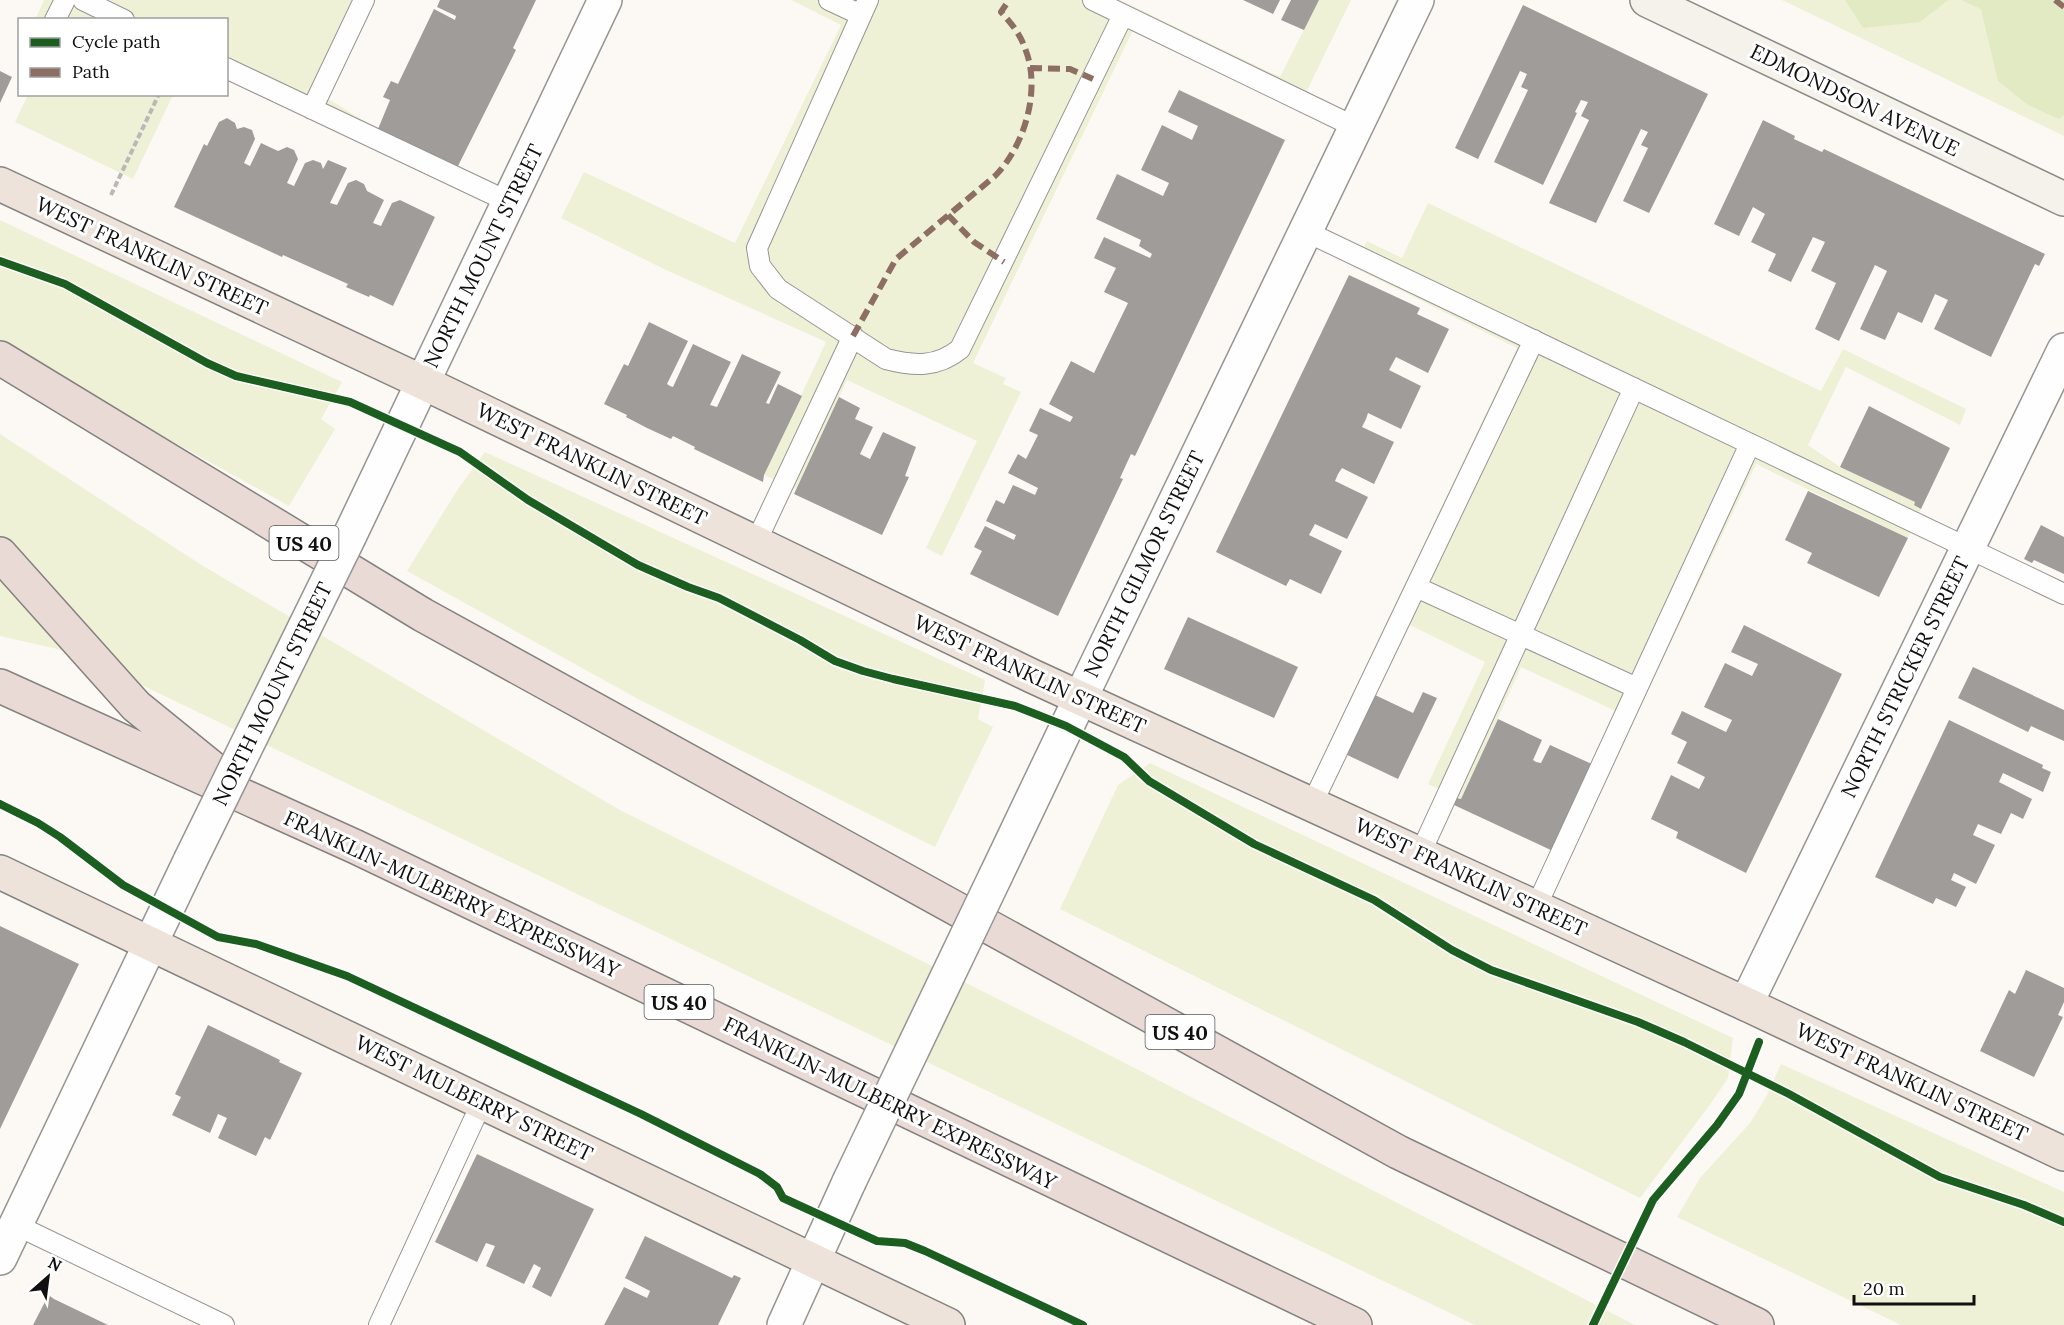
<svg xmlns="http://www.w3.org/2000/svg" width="2064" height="1325" font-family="Lora,serif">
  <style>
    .green { fill: #eef1d5 }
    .forest { fill: #e1eac2 }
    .building { fill: #a09c9a }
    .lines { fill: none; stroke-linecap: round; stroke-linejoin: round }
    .service-casing { stroke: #969593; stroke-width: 22 }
    .minor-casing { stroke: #969593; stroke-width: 36 }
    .tertiary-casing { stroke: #969593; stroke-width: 36 }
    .secondary-casing { stroke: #8d8c8a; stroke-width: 36 }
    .primary-casing { stroke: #848280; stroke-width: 36 }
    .motorway-casing { stroke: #848280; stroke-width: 36 }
    .path { stroke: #b9b8b8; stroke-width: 4; stroke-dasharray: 6 3; stroke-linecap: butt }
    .service { stroke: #fffefe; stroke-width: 20 }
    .minor { stroke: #fffefe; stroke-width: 33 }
    .tertiary { stroke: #fffefe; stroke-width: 33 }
    .secondary { stroke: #f5f1eb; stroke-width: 33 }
    .primary { stroke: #eee3da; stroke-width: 33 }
    .motorway { stroke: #eadad6; stroke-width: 33 }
    .minor-bridge-casing { stroke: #969593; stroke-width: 36; stroke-linecap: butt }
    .tertiary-bridge-casing { stroke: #969593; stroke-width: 36; stroke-linecap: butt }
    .minor-bridge { stroke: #fffefe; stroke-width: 33 }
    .tertiary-bridge { stroke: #fffefe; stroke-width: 33 }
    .quiet { stroke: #8d6e63; stroke-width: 6; stroke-dasharray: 12 6; stroke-linecap: butt }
    .cycleway-casing { stroke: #fff; stroke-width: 11 }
    .cycleway { stroke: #1b5e20; stroke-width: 8 }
    .labels { text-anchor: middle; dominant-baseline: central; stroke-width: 6; stroke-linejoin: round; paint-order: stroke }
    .shield { fill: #fff; stroke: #585858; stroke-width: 1.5 }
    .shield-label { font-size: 20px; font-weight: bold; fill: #101010 }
    .street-label { font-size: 21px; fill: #101010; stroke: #fff }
  </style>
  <rect width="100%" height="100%" fill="#fcf9f5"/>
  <!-- green -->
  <path class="green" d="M 44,0 L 376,0 L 328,99 L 378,129 L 457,168 L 227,71 L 226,20 L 35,20 Z
    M 791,0 L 1120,0 L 1280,77 L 1319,0 L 1351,0 L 1299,107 L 1134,28 L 973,363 L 1006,378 L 1003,384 L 1021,392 L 942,556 L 926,548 L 977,441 L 847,380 L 796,489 L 764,475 L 826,342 L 664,269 L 561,218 L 584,172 L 735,243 L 841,25 Z
    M 1782,0 L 2064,0 L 2064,136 Z
    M 28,95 L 28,94 L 173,95 L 133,179 L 15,122 Z
    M 1428,203 L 1821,391 L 1843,349 L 1966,409 L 1960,425 L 1846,367 L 1808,445 L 1840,467 L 1915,502 L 1914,505 L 1921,509 L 1908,538 L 1756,464 L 1571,852 L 1618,712 L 1521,667 L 1461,799 L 1428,784 L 1485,662 L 1408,624 L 1346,746 L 1330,741 L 1517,348 L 1353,267 L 1367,241 L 1402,258 Z
    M 0,220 L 342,382 L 321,419 L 335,429 L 289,506 L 0,346 Z
    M 0,434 L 203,566 L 620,810 L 1080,1040 L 1635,1325 L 1475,1325 L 75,653 L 0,636 Z
    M 485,452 L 985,680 L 978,719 L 993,727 L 935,847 L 638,699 L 407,571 L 458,489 Z
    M 1150,763 L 1733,1038 L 1728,1078 L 1709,1106 L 1640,1198 L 1060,909 L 1118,785 Z
    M 1781,1064 L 2064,1192 L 2064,1325 L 1901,1325 L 1677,1217 L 1700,1178 L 1750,1123 L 1766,1097 Z"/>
  <!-- forest -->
  <path class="forest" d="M 1845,0 L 1948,0 L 1920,22 L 1863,28 Z
    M 1961,0 L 2064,0 L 2064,115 L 2059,119 L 2028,105 L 1998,81 L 1981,9 Z"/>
  <!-- building -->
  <path class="building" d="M 440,0 L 536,0 L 513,48 L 516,50 L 457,168 L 378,129 L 390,100 L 383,97 L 391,81 L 398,84 L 434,9 L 455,20 L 456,16 L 437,7 Z
    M 1243,0 L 1280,0 L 1273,14 Z
    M 1291,0 L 1319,0 L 1304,30 L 1281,20 Z
    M 1523,5 L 1708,94 L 1649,213 L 1623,201 L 1648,148 L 1641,145 L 1648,132 L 1641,129 L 1596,223 L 1549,203 L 1589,120 L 1581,116 L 1588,102 L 1581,100 L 1575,112 L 1577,113 L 1543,185 L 1494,162 L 1528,90 L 1521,87 L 1527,74 L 1520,71 L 1478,159 L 1455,148 Z
    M 0,71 L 12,77 L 0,103 Z
    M 1179,90 L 1285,140 L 1136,454 L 1135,456 L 1131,454 L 1120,478 L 1123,479 L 1058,616 L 970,574 L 982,551 L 974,547 L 985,526 L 1014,540 L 1016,535 L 986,521 L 996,500 L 1004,504 L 1013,485 L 1035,495 L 1038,488 L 1008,473 L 1018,454 L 1026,459 L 1038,435 L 1029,431 L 1040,408 L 1070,422 L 1073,417 L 1049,404 L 1071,361 L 1094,373 L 1128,303 L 1104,292 L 1116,268 L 1094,258 L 1104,237 L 1150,258 L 1152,254 L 1139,246 L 1141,240 L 1096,219 L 1117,174 L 1163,196 L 1169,183 L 1141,170 L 1162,125 L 1192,140 L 1198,126 L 1168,112 Z
    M 227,118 L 235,123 L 237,129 L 244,127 L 252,130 L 255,139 L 244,163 L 250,166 L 261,143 L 278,151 L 287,147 L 294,150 L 298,159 L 287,183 L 294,186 L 305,163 L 313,160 L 321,163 L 323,169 L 328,160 L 347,168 L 330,203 L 337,205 L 348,183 L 356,180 L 364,184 L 367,191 L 384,200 L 373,223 L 381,226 L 392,203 L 400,200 L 435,217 L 393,306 L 370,295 L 369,297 L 346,287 L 348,284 L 283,255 L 282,257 L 174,207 L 204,144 L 207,146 L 219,122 Z
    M 1763,120 L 1795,136 L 1794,139 L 1822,152 L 1824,149 L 2045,254 L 2039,266 L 2035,264 L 1991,357 L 1934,329 L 1948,300 L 1935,294 L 1922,323 L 1898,312 L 1885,340 L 1860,329 L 1887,271 L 1875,265 L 1839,341 L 1815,329 L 1836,283 L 1811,271 L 1825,242 L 1813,237 L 1791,282 L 1768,271 L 1776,254 L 1751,242 L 1765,214 L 1753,207 L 1739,236 L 1714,224 Z
    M 1349,275 L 1420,308 L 1417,314 L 1449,329 L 1428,373 L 1396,357 L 1389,370 L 1421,386 L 1401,429 L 1368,413 L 1366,419 L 1362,427 L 1394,442 L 1374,484 L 1342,468 L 1338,474 L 1335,481 L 1368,497 L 1347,539 L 1315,524 L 1309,535 L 1342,551 L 1321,594 L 1290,579 L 1286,586 L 1216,552 Z
    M 649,322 L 688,341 L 667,384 L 670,386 L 673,387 L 693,344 L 731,362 L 710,405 L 717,407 L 742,354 L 781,372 L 766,403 L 769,404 L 778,384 L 802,396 L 764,475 L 763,482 L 694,449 L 695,447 L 673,436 L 671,439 L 647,428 L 626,417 L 627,415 L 604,404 L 624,364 L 628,366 Z
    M 839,397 L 860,408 L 855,419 L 873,427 L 860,454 L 870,459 L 883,432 L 916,447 L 905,476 L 909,477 L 882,535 L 794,494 Z
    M 1869,406 L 1950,448 L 1921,509 L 1914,505 L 1915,502 L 1840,467 Z
    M 1808,491 L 1908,538 L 1879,597 L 1807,563 L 1812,553 L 1785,540 Z
    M 2041,525 L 2064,537 L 2064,574 L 2034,560 L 2032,563 L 2024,559 Z
    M 1188,617 L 1298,667 L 1274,718 L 1164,669 Z
    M 1744,625 L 1842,674 L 1746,873 L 1676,838 L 1678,832 L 1651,819 L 1671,775 L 1699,789 L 1705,777 L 1677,763 L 1687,742 L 1671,734 L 1682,711 L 1726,732 L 1732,720 L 1704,707 L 1725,663 L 1752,676 L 1758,664 L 1731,652 Z
    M 1973,667 L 2064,710 L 2064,741 L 2031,726 L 2028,732 L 1958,698 Z
    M 1423,692 L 1437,698 L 1398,779 L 1343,753 L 1375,695 L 1413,713 Z
    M 1498,719 L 1542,740 L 1533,760 L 1536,762 L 1541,763 L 1550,745 L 1594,765 L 1555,852 L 1454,805 L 1457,798 L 1461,799 Z
    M 1949,720 L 2043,765 L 2042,768 L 2051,772 L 2043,792 L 2003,773 L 1999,782 L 2032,799 L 2023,819 L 2011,813 L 2001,834 L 1978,824 L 1973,835 L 1995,845 L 1976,884 L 1954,873 L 1951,880 L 1966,887 L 1956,907 L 1936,898 L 1933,904 L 1875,877 Z
    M 0,926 L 79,964 L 0,1129 Z
    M 2026,970 L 2064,988 L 2064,1002 L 2058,1015 L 2063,1017 L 2034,1077 L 1980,1051 L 2009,990 L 2015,994 Z
    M 208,1025 L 280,1060 L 279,1062 L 302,1073 L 270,1140 L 265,1137 L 256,1156 L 218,1138 L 227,1118 L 218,1114 L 210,1133 L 172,1115 L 181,1097 L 175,1094 Z
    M 477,1154 L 594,1209 L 551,1297 L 532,1287 L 541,1268 L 534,1264 L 524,1284 L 486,1266 L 495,1246 L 486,1243 L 477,1262 L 435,1242 Z
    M 645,1236 L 732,1278 L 734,1275 L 741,1278 L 718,1325 L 604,1325 L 624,1287 L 647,1298 L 648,1296 L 650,1291 L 625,1278 Z
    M 50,1296 L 54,1299 L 108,1325 L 33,1325 L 47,1298 L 49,1298 Z"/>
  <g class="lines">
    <defs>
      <path id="service" d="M 83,0 L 124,20
        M 829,0 L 861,15
        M 868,0 L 757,248 L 760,266 L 778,289 L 886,359 C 913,366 937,368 960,349 L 1123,15
        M 1093,0 L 1355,127
        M 55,20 L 65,0
        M 226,68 L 509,202
        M 312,109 L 364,0
        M 1305,231 L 2064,594
        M 756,542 L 853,336
        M 1416,587 L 1637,688
        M 1312,804 L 1534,340
        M 1420,854 L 1634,388
        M 1536,907 L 1750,444
        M 16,1225 L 224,1325
        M 379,1325 L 482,1102"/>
      <path id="minor" d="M 350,535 L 605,0
        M 1080,699 L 1417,0
        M 1746,1004 L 2064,350
        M 0,1258 L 190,861"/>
      <path id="tertiary" d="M 996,875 L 1080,699
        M 784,1325 L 849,1182"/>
      <path id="secondary" d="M 1647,0 L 2064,199"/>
      <path id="primary" d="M 0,184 L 422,382 L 1032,676 L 1746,1004 L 2064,1154
        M 0,872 L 948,1325"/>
      <path id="motorway" d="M 0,358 L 423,615 L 1398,1152 L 1757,1325
        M 0,554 L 136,706 L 216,771
        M 0,686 L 356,847 L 1355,1325"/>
    </defs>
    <!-- service casing -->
    <use href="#service" class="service-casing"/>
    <!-- minor casing -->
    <use href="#minor" class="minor-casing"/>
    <!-- tertiary casing -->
    <use href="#tertiary" class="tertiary-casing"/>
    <!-- secondary casing -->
    <use href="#secondary" class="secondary-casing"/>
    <!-- primary casing -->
    <use href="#primary" class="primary-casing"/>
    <!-- motorway casing -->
    <use href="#motorway" class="motorway-casing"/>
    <!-- path -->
    <path class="path" d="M 111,195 L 159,94"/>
    <!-- service -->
    <use href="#service" class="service"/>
    <!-- minor -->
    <use href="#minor" class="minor"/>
    <!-- tertiary -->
    <use href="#tertiary" class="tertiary"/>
    <!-- secondary -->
    <use href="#secondary" class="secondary"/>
    <!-- primary -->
    <use href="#primary" class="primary"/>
    <!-- motorway -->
    <use href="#motorway" class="motorway"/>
    <defs>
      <path id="minor-bridge" d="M 190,861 L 350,535"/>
      <path id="tertiary-bridge" d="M 849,1182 L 996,875"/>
    </defs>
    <!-- minor-bridge casing -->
    <use href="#minor-bridge" class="minor-bridge-casing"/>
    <!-- tertiary-bridge casing -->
    <use href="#tertiary-bridge" class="tertiary-bridge-casing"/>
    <!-- minor-bridge -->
    <use href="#minor-bridge" class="minor-bridge"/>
    <!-- tertiary-bridge -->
    <use href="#tertiary-bridge" class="tertiary-bridge"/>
    <!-- quiet -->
    <path class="quiet" d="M 2055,0 L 2064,7
      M 1030,68 L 1070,69 L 1093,79
      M 948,215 L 974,242 L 1004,262
      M 853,336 L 896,259 L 995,176 C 1024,147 1041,91 1026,51 C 1021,35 1012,24 1001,12 L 1009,0"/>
    <defs>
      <path id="cycleway" d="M 0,261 L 65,284 L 207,363 L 236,376 L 350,402 L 460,452 L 528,500 L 638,565 L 688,587 L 719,598 L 800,640 L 835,661 L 863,671 L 893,679 L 1015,706 L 1066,726 L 1124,757 L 1149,781 L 1254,844 L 1374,900 L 1452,950 L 1491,970 L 1638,1022 L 1684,1042 L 1789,1094 L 1940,1177 L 2024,1205 L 2064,1222
        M 0,804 L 38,823 L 60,837 L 123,885 L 218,937 L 256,944 L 347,976 L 641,1114 L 760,1174 L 777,1187 L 783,1198 L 877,1241 L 905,1243 L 925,1251 L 1083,1325
        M 1593,1325 L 1653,1200 L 1717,1125 L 1739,1094 L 1759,1042"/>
    </defs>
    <!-- cycleway casing -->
    <use href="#cycleway" class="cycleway-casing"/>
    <!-- cycleway -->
    <use href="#cycleway" class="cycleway"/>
  </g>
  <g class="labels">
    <!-- shield labels -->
    <g class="shield">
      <rect x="269.5" y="526" width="69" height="34" rx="4.5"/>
      <rect x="644.5" y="985" width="69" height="34" rx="4.5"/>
      <rect x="1145.5" y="1015" width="69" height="34" rx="4.5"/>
    </g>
    <g class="shield-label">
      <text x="304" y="543">US 40</text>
      <text x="679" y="1002">US 40</text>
      <text x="1180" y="1032">US 40</text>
    </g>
    <!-- street labels -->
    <g class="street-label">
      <text transform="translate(1855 100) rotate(26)">EDMONDSON AVENUE</text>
      <text transform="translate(152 256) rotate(25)">WEST FRANKLIN STREET</text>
      <text transform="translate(483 256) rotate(-64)">NORTH MOUNT STREET</text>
      <text transform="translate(592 464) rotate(26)">WEST FRANKLIN STREET</text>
      <text transform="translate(1144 564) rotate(-64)">NORTH GILMOR STREET</text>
      <text transform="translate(1030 674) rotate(25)">WEST FRANKLIN STREET</text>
      <text transform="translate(1905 677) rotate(-64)">NORTH STRICKER STREET</text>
      <text transform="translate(272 694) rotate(-64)">NORTH MOUNT STREET</text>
      <text transform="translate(1471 877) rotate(25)">WEST FRANKLIN STREET</text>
      <text transform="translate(452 894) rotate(25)">FRANKLIN-MULBERRY EXPRESSWAY</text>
      <text transform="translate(1912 1082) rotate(25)">WEST FRANKLIN STREET</text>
      <text transform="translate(474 1098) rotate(26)">WEST MULBERRY STREET</text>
      <text transform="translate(890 1103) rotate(26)">FRANKLIN-MULBERRY EXPRESSWAY</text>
    </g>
  </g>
  <!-- legend -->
  <rect x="18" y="18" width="210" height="78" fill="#ffffff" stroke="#9f9f9f" stroke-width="1.5"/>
  <rect x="30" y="38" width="30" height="9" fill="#1b5e20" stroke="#9f9f9f" stroke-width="1.5"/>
  <text x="72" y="48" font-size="18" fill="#101010">Cycle path</text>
  <rect x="30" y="68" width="30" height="9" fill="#8d6e63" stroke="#9f9f9f" stroke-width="1.5"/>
  <text x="72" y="78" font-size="18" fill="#101010">Path</text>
  <!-- north arrow -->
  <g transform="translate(48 1277) rotate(28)" stroke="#ffffff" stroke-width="4.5" paint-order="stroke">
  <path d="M0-4.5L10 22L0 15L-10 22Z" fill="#101010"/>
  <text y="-9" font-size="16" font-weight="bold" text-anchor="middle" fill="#101010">N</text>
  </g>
  <!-- scale -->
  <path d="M1854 1295v9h120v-9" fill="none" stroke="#101010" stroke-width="3"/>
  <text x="1863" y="1295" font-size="18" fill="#101010" stroke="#ffffff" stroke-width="4.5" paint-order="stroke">20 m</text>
</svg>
